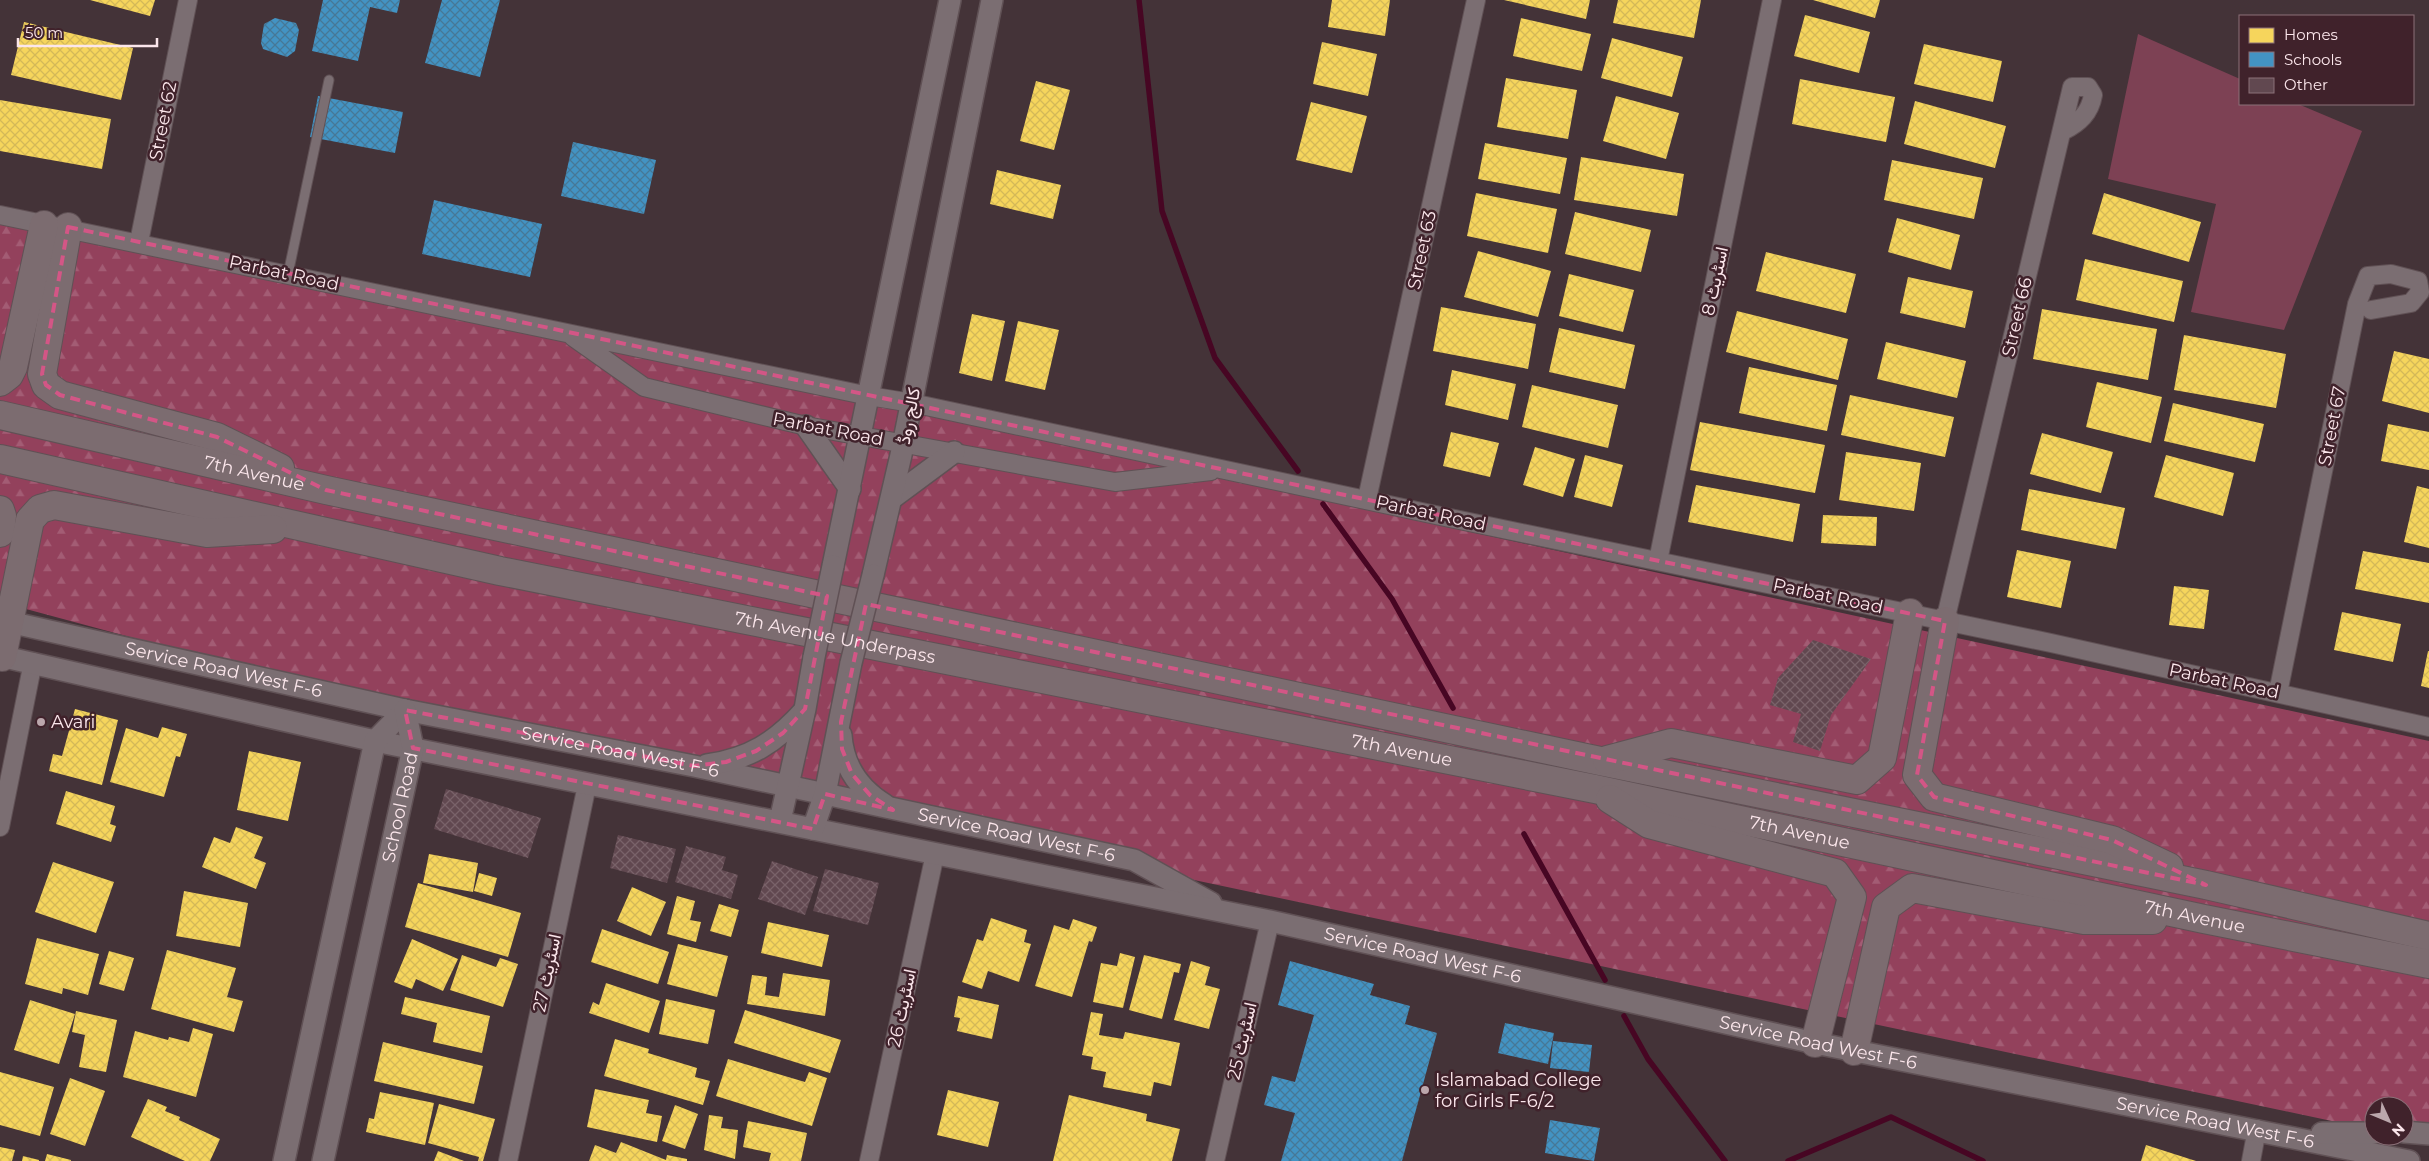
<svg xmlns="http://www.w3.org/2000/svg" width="2429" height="1161" font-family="Montserrat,Vazirmatn,sans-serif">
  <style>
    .green { fill: #7d4154 }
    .forest { fill: url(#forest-firs) }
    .homes { fill: url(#homes-cross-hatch) }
    .schools { fill: url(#schools-cross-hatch) }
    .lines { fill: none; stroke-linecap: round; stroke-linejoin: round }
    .stream { stroke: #470623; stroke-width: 5.5 }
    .building { fill: url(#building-cross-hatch) }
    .service-casing { stroke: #605155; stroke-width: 11 }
    .minor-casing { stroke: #605155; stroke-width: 20 }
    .tertiary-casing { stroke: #605155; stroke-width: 24 }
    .primary-casing { stroke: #605155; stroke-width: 30 }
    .service { stroke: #7b6e72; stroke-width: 9 }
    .minor { stroke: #7b6e72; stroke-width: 18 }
    .tertiary { stroke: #7b6e72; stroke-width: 21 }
    .primary { stroke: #7c6c70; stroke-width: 28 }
    .tertiary-bridge-casing { stroke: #605155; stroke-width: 24; stroke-linecap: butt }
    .tertiary-bridge { stroke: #7b6e72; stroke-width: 21 }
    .marked { fill: none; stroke: #d35686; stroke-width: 4; stroke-dasharray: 10 6; stroke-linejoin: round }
    .poi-dot { fill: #bba7ac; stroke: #40222b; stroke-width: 2 }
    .labels { text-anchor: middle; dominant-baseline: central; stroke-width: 5; stroke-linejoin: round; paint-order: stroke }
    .street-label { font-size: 18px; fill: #fbe6eb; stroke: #40222b }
    .poi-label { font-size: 18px; fill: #fbe6eb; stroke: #40222b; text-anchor: start }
  </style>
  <defs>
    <pattern id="forest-firs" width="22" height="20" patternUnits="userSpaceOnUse" patternTransform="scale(1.25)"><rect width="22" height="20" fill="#93415c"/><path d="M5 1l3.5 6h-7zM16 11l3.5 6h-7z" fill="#a35c74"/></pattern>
    <pattern id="homes-cross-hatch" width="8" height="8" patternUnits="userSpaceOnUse" patternTransform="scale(1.25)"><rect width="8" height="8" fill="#f6d55c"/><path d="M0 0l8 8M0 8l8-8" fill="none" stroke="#d4b858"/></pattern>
    <pattern id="schools-cross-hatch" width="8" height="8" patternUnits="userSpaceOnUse" patternTransform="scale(1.25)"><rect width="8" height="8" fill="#4393c3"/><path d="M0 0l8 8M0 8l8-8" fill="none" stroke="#467897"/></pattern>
    <pattern id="building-cross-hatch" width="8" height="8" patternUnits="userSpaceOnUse" patternTransform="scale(1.25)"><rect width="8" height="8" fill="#614850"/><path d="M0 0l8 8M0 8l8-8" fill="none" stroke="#796269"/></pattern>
  </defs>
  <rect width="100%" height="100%" fill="#443338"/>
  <!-- green -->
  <path class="green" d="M 2138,34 L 2240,79 L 2240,104 L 2298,104 L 2362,131 L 2284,330 L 2191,312 L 2216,204 L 2108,179 Z"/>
  <!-- forest -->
  <path class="forest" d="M 0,211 L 2429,741 L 2429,1141 L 2404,1136 L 2404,1106 L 2374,1106 L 2374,1130 L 430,718 L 0,602 Z"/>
  <!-- homes -->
  <path class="homes" d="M 90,0 L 155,0 L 150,16 Z
    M 1332,0 L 1390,0 L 1385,36 L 1328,27 Z
    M 1504,0 L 1590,0 L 1586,19 Z
    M 1618,0 L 1701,0 L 1694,38 L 1613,23 Z
    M 1813,0 L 1880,0 L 1875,18 Z
    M 1805,15 L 1870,32 L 1859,73 L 1794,56 Z
    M 1521,18 L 1591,34 L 1582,71 L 1513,56 Z
    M 24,22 L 133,48 L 121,100 L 11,75 Z
    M 1612,38 L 1683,57 L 1672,97 L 1601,78 Z
    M 1322,42 L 1377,54 L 1368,96 L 1313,84 Z
    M 1924,44 L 2002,61 L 1993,102 L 1914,84 Z
    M 1506,78 L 1577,90 L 1568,139 L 1497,127 Z
    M 1800,79 L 1895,97 L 1886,142 L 1792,124 Z
    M 1036,81 L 1070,90 L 1054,150 L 1020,141 Z
    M 1616,96 L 1679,113 L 1666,159 L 1603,141 Z
    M 0,100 L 111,119 L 102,169 L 0,151 Z
    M 1915,101 L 2006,126 L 1995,168 L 1904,144 Z
    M 1311,102 L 1367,116 L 1352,173 L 1296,160 Z
    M 1485,143 L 1567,158 L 1560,194 L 1478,179 Z
    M 1581,157 L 1684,174 L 1677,216 L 1574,200 Z
    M 1892,160 L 1983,178 L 1974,219 L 1884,200 Z
    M 997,170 L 1061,185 L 1053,219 L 990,204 Z
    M 1476,193 L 1557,209 L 1548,253 L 1467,236 Z
    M 2104,193 L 2201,222 L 2189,262 L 2092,234 Z
    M 1575,212 L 1651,230 L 1641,272 L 1565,254 Z
    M 1897,218 L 1960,235 L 1951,270 L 1888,252 Z
    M 1478,251 L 1551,271 L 1538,317 L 1464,297 Z
    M 1766,252 L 1856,274 L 1846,313 L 1756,291 Z
    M 2085,259 L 2183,281 L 2174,322 L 2076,300 Z
    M 1569,274 L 1634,290 L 1623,332 L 1559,316 Z
    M 1908,277 L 1973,291 L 1965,328 L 1900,313 Z
    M 1441,307 L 1536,324 L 1528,369 L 1433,351 Z
    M 2042,309 L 2157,329 L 2148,380 L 2033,359 Z
    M 1737,311 L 1848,339 L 1838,380 L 1726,352 Z
    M 972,314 L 1005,321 L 992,381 L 959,373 Z
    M 1018,321 L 1059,330 L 1045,390 L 1005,381 Z
    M 1559,328 L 1635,345 L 1625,389 L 1549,372 Z
    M 2184,335 L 2286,354 L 2276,408 L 2174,390 Z
    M 1886,342 L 1966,361 L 1957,398 L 1877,379 Z
    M 2394,351 L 2429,359 L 2429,413 L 2382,401 Z
    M 1749,367 L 1837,385 L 1827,431 L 1739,413 Z
    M 1452,370 L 1516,384 L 1508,420 L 1445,405 Z
    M 2097,382 L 2162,397 L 2151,443 L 2086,427 Z
    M 1532,385 L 1618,405 L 1608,448 L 1522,427 Z
    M 1850,395 L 1954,417 L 1945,457 L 1841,435 Z
    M 2173,403 L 2264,424 L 2255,462 L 2164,441 Z
    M 1700,422 L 1825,445 L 1815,493 L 1690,470 Z
    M 2388,424 L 2429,432 L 2429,470 L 2381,461 Z
    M 1451,432 L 1499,443 L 1490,477 L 1443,466 Z
    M 2042,433 L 2113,452 L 2101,493 L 2030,474 Z
    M 1535,447 L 1575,459 L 1563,497 L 1523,485 Z
    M 1846,452 L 1921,463 L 1914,511 L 1839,500 Z
    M 1585,455 L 1623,465 L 1612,507 L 1574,497 Z
    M 2166,455 L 2234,473 L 2223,516 L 2154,497 Z
    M 1696,485 L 1800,504 L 1793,542 L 1688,522 Z
    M 2417,486 L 2429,489 L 2429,548 L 2404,542 Z
    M 2029,489 L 2125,508 L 2116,549 L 2021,530 Z
    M 1823,515 L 1877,517 L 1876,546 L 1821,543 Z
    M 2017,550 L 2071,561 L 2061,608 L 2007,597 Z
    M 2363,551 L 2429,563 L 2429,603 L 2355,589 Z
    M 2174,586 L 2209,590 L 2204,629 L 2169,625 Z
    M 2342,612 L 2401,624 L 2393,662 L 2334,650 Z
    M 2428,651 L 2429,651 L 2429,688 L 2421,686 Z
    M 75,709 L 118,720 L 102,785 L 49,771 L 53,754 L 62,756 Z
    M 162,727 L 187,734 L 180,757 L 176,756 L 164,797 L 110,782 L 126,728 L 158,738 Z
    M 249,751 L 301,762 L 288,821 L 237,810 Z
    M 66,791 L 115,806 L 110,824 L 116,826 L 111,842 L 56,824 Z
    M 236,827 L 263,837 L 254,858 L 266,863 L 256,889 L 202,867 L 214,837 L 230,843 Z
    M 429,854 L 478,863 L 473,892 L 423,883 Z
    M 53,862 L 114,882 L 96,933 L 35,912 Z
    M 479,873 L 497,878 L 492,896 L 474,891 Z
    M 418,883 L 521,913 L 508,957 L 405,927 Z
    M 632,887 L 666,902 L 651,936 L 617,921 Z
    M 184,891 L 248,903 L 240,947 L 176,936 Z
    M 677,896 L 695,901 L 690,920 L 701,922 L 696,942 L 667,934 Z
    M 719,904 L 739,910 L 731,937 L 710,931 Z
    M 991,918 L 1027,930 L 1024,942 L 1031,944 L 1019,982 L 988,971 L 982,989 L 962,982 L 977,939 L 983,941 Z
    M 1073,919 L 1097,927 L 1092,942 L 1089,941 L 1072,997 L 1035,986 L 1054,925 L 1069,930 Z
    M 768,922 L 829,935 L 822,967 L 761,953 Z
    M 602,929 L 669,952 L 658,984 L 591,962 Z
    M 37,938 L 99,954 L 88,995 L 63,988 L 62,994 L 25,984 Z
    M 412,939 L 458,959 L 443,991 L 416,979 L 412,989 L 394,982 Z
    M 678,944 L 728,956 L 717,997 L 667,984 Z
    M 167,950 L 236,968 L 227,997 L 243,1001 L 234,1032 L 151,1009 Z
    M 109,951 L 134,958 L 124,991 L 99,984 Z
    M 1120,953 L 1135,957 L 1123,1008 L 1093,1002 L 1101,963 L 1117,966 Z
    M 462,955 L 496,967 L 500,958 L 518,964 L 503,1007 L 450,990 Z
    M 1144,955 L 1181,964 L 1179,973 L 1174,972 L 1162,1019 L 1129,1010 Z
    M 1191,961 L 1210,967 L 1205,985 L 1220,989 L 1209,1029 L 1174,1020 Z
    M 783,973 L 830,980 L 825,1016 L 747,1004 L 752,975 L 767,977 L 765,995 L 779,997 Z
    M 606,983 L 660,1001 L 649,1033 L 589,1013 L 593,1002 L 599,1005 Z
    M 958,996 L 999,1005 L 992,1039 L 957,1031 L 960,1018 L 954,1017 Z
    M 405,997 L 490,1016 L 482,1053 L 433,1042 L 437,1023 L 401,1014 Z
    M 666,999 L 715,1010 L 708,1044 L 659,1034 Z
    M 30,1000 L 75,1014 L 59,1064 L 14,1050 Z
    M 745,1010 L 841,1040 L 830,1073 L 734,1043 Z
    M 76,1011 L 117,1020 L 106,1072 L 79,1067 L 85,1035 L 72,1032 Z
    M 1091,1012 L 1103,1014 L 1099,1035 L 1123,1039 L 1125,1032 L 1180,1043 L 1171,1086 L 1154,1082 L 1151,1096 L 1103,1087 L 1106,1072 L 1091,1069 L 1093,1057 L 1082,1055 Z
    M 193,1028 L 213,1034 L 196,1097 L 123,1077 L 135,1031 L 168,1040 L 169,1037 L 189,1042 Z
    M 615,1039 L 649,1049 L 648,1053 L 697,1068 L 695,1077 L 710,1081 L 703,1105 L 604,1076 Z
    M 383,1042 L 483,1066 L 474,1104 L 374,1081 Z
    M 728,1059 L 805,1082 L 809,1072 L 827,1078 L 812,1126 L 716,1096 Z
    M 0,1072 L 54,1087 L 40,1136 L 0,1125 Z
    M 70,1078 L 105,1091 L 85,1146 L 50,1134 Z
    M 595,1089 L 649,1100 L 646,1113 L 662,1116 L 657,1142 L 587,1127 Z
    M 948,1090 L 999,1102 L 988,1147 L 937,1135 Z
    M 380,1092 L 434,1103 L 425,1145 L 366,1132 L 369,1118 L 374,1119 Z
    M 1069,1095 L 1147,1114 L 1146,1121 L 1180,1129 L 1172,1161 L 1053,1161 Z
    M 148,1099 L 167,1107 L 165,1111 L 180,1117 L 179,1120 L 220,1139 L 210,1161 L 185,1161 L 131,1137 Z
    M 439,1104 L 495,1119 L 483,1161 L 478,1161 L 479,1157 L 428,1143 Z
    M 675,1105 L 698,1114 L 685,1149 L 662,1141 Z
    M 709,1115 L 723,1117 L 721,1128 L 738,1130 L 735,1159 L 704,1150 Z
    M 748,1121 L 807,1133 L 801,1161 L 769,1161 L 771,1153 L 743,1147 Z
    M 621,1142 L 666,1160 L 667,1155 L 687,1159 L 687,1161 L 589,1161 L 595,1145 L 616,1153 Z
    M 2146,1145 L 2196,1161 L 2141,1161 Z
    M 0,1147 L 15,1150 L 12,1161 L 0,1161 Z
    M 438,1151 L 464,1161 L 434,1161 Z
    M 47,1154 L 71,1160 L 71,1161 L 45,1161 Z
    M 23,1156 L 39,1160 L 39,1161 L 22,1161 Z"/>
  <!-- schools -->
  <path class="schools" d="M 323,0 L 400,0 L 397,13 L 370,7 L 358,61 L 312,51 Z
    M 442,0 L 500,0 L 480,77 L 425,63 Z
    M 275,18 L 296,23 L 299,30 L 295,51 L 287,57 L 263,49 L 261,43 L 264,24 Z
    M 318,96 L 403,112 L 395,153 L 310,137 Z
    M 573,142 L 656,160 L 644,214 L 561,196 Z
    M 434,200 L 542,224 L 530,277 L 422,254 Z
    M 1290,961 L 1374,984 L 1370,995 L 1410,1006 L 1405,1024 L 1437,1033 L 1402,1161 L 1281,1161 L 1295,1113 L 1264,1105 L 1272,1076 L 1295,1082 L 1314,1015 L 1278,1005 Z
    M 1505,1023 L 1554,1033 L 1548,1064 L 1498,1053 Z
    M 1553,1041 L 1592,1045 L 1589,1072 L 1550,1068 Z
    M 1550,1120 L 1600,1128 L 1594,1161 L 1545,1153 Z"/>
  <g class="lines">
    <!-- stream -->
    <path class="stream" d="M 1139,0 L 1162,211 L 1215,358 L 1298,471
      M 1323,504 L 1392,599 L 1453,708
      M 1524,834 L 1605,980
      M 1624,1016 L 1648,1059 L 1725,1161
      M 1788,1161 L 1891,1117 L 1983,1161"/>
  </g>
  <!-- building -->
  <path class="building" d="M 1813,640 L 1871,659 L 1831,715 L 1820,751 L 1793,742 L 1801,714 L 1770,705 L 1778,678 Z
    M 446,789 L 541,818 L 528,858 L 434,829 Z
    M 618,835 L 676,849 L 667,883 L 610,868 Z
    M 686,846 L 726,857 L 722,870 L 738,875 L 731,899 L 675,882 Z
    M 772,861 L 818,877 L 805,915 L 758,899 Z
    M 825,869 L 879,883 L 868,925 L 813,911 Z"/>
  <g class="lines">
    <defs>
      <path id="service" d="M 288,274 L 329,80"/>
      <path id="minor" d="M 0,215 L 869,396 L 912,403 L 1445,517 L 2051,643 L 2429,727
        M 139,242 L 188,0
        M 573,337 L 644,387 L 806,426 L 1115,482 L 1211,471
        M 1367,499 L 1476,0
        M 1658,561 L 1772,0
        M 1945,621 L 2072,87 L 2088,87 L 2093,95 C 2090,113 2079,123 2063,131
        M 2278,693 L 2357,304 L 2368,276 L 2391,274 L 2418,281 L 2420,292 L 2411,303 L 2371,310
        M 0,827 L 33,662
        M 508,1161 L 587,785
        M 869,1161 L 935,854
        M 1215,1161 L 1270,921
        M 2251,1161 L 2257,1129"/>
      <g id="tertiary">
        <path d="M 806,426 L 850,489"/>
        <path d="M 892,498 L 954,452"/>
        <path d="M 833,566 L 950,0"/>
        <path d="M 873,575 L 901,455 L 992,0"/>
        <path id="s1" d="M 0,620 L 405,710 L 694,766 L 1134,860 L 1211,903"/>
        <path id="s2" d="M 0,656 L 375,741 L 1270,921 L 1815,1043 L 2409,1161"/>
        <path d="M 841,735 C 843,766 859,789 885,805"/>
        <path d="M 707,765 C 750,759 776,742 804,711"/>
        <path d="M 780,821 L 805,709 L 814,657"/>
        <path d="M 813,829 L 825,794 L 851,663"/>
        <path d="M 2404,1132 L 2429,1134"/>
        <path d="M 2322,1133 L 2374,1133"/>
        <path d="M 284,1161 L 375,741 L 405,710"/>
        <path id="s3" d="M 323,1161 L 413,748 L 405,710"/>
      </g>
      <g id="primary">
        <path d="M 68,227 L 42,374 L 46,385 L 60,395 L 217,437 L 280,468"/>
        <path d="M 0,382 L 9,375 L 13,367 L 44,225"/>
        <path id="s4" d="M 0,415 L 326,490 L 1600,761 L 2206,885 L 2429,936"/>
        <path id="s5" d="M 0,459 L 500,571 L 1595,789 L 2204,919 L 2429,964"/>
        <path d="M 0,510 L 2,516 L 0,533"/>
        <path d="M 1945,621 L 1917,775 L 1934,797 L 2112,840 L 2169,867"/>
        <path d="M 2,657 L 30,520 L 40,509 L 54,505 L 207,533 L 273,529"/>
        <path d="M 1607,760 L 1671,743 L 1857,780 L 1882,758 L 1910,613"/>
        <path d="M 1610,799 L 1649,824 L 1835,873 L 1852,897 L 1815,1043"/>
        <path d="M 1854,1051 L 1886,907 L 1912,888 L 2084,920 L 2153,920"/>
      </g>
    </defs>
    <!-- service casing -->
    <use href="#service" class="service-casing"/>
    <!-- minor casing -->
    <use href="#minor" class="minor-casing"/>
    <!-- tertiary casing -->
    <use href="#tertiary" class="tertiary-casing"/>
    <!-- primary casing -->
    <use href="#primary" class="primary-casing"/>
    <!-- service -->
    <use href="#service" class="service"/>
    <!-- minor -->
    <use href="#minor" class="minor"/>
    <!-- tertiary -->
    <use href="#tertiary" class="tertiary"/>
    <!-- primary -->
    <use href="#primary" class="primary"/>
    <defs>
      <path id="tertiary-bridge" d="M 814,657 L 833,566
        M 851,663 L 873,575"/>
    </defs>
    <!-- tertiary-bridge casing -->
    <use href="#tertiary-bridge" class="tertiary-bridge-casing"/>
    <!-- tertiary-bridge -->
    <use href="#tertiary-bridge" class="tertiary-bridge"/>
  </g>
  <!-- marked area -->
  <path class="marked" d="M 68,227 L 1945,621 L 1917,775 L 1934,797 L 2112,840 L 2206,885 L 866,604 L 841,722 L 842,749 L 852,774 L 870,795 L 893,810 L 825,794 L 813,829 L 413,748 L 405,710 L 694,766 L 726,762 L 756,751 L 783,733 L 805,709 L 827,596 L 326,490 L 217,437 L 60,395 L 46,385 L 42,374 Z"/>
  <!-- markers -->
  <g class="poi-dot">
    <circle cx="41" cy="722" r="5"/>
    <circle cx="1425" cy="1090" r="5"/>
  </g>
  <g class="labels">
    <!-- street labels -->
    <g class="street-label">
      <text transform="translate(163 121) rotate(-79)">Street 62</text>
      <text transform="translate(1422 250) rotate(-78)">Street 63</text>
      <text transform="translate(284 273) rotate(12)">Parbat Road</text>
      <text transform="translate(1715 281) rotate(-78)">اسٹریٹ 8</text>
      <text transform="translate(2017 317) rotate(-77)">Street 66</text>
      <text transform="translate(909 416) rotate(-79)">کالج روڈ</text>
      <text transform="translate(2332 426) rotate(-79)">Street 67</text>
      <text transform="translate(828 429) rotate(11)">Parbat Road</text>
      <text stroke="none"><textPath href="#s4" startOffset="261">7th Avenue</textPath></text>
      <text transform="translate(1431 513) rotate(12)">Parbat Road</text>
      <text transform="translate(1828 596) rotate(12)">Parbat Road</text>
      <text stroke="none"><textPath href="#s5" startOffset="854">7th Avenue Underpass</textPath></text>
      <text stroke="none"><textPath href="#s1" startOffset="229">Service Road West F-6</textPath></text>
      <text transform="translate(2224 681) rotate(12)">Parbat Road</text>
      <text stroke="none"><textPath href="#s5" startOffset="1432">7th Avenue</textPath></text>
      <text stroke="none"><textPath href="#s1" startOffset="634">Service Road West F-6</textPath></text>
      <text stroke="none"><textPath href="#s3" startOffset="362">School Road</textPath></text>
      <text stroke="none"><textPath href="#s5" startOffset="1838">7th Avenue</textPath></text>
      <text stroke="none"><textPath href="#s1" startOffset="1039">Service Road West F-6</textPath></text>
      <text stroke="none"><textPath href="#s5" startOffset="2242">7th Avenue</textPath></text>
      <text stroke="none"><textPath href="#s2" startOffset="1454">Service Road West F-6</textPath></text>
      <text transform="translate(547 973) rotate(-78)">اسٹریٹ 27</text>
      <text transform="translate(902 1008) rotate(-78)">اسٹریٹ 26</text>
      <text transform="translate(1242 1041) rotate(-77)">اسٹریٹ 25</text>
      <text stroke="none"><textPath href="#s2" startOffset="1859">Service Road West F-6</textPath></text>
      <text stroke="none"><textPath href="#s2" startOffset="2264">Service Road West F-6</textPath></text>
    </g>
    <!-- poi labels -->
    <g class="poi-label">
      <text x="51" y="722">Avari</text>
      <text x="1435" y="1080">Islamabad College<tspan x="1435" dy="21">for Girls F-6/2</tspan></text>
    </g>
  </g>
  <!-- legend -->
  <rect x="2239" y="15" width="175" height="90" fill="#40222b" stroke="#8b7078"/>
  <rect x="2249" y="28" width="25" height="15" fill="#f6d55c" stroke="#8b7078"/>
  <text x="2284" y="40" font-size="15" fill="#fbe6eb">Homes</text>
  <rect x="2249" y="52" width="25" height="15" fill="#4393c3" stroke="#8b7078"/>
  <text x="2284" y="65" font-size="15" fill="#fbe6eb">Schools</text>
  <rect x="2249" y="78" width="25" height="15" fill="#614850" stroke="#8b7078"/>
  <text x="2284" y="90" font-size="15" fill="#fbe6eb">Other</text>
  <!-- north arrow -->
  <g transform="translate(2389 1121) rotate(134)"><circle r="24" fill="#40222b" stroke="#8b7078"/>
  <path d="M0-4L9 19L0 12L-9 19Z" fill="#bba7ac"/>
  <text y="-8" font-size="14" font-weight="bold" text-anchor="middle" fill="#fbe6eb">N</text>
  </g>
  <!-- scale -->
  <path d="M18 38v8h139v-8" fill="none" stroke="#fbe6eb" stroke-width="2.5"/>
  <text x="25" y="38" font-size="15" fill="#fbe6eb" stroke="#40222b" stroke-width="4" paint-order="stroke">50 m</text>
</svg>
